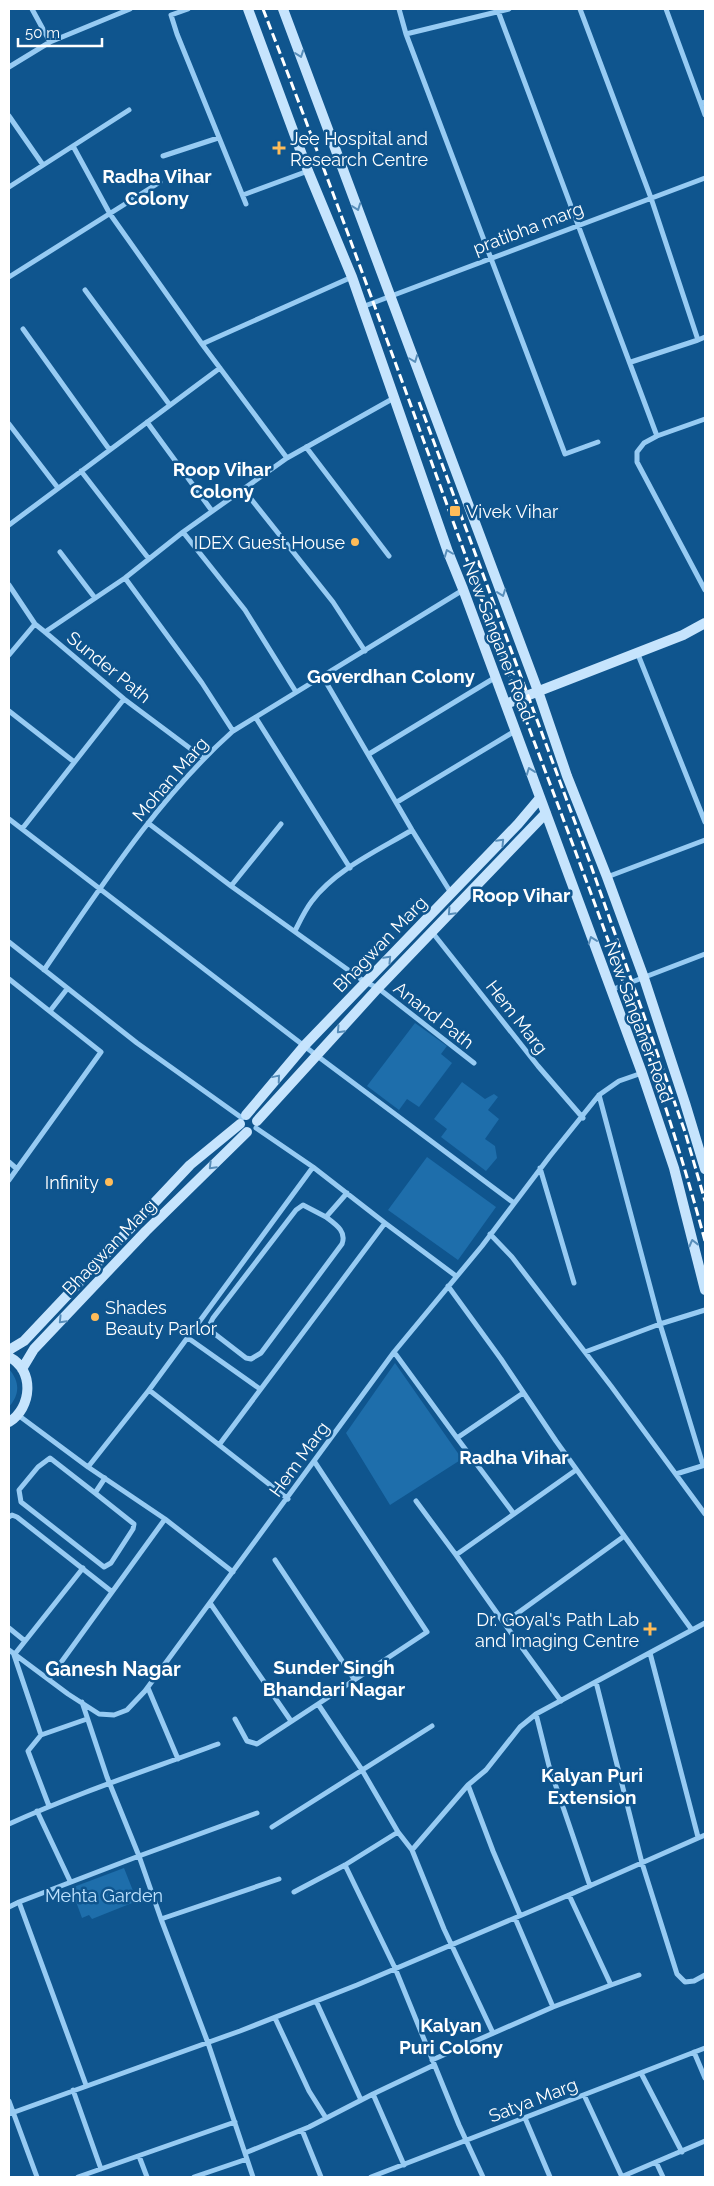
<svg xmlns="http://www.w3.org/2000/svg" width="714" height="2186" font-family="Raleway,sans-serif">
  <style>
    .green { fill: #1e6eab }
    .lines { fill: none; stroke-linecap: round; stroke-linejoin: round }
    .street { stroke: #97cbf3; stroke-width: 5 }
    .secondary { stroke: #c6e4fd; stroke-width: 10 }
    .rail { stroke: #fff; stroke-width: 3; stroke-dasharray: 9 4; stroke-linecap: butt }
    .oneway { stroke: #588eba }
    .poi-dot { fill: #ffbc59; stroke: #0f558e; stroke-width: 2 }
    .labels { text-anchor: middle; dominant-baseline: central; stroke-width: 5; stroke-linejoin: round; paint-order: stroke }
    .poi-label { font-size: 18px; fill: #fff; stroke: #0f558e; text-anchor: start }
    .street-label { font-size: 18px; fill: #fff; stroke: #0f558e }
    .park-label { font-size: 18px; fill: #bee2fe; stroke: #0f558e }
    .neighbourhood-label { font-size: 19px; font-weight: bold; fill: #fff; stroke: #0f558e }
    .quarter-label { font-size: 20px; font-weight: bold; fill: #fff; stroke: #0f558e }
  </style>
  <rect width="100%" height="100%" fill="#0f558e"/>
  <!-- green -->
  <path class="green" d="M 415,1023 L 447,1046 L 441,1054 L 452,1063 L 419,1107 L 407,1099 L 399,1110 L 367,1086 Z
    M 462,1082 L 485,1099 L 494,1094 L 498,1097 L 488,1110 L 499,1119 L 485,1139 L 495,1146 L 497,1158 L 486,1171 L 441,1137 L 447,1129 L 434,1119 Z
    M 427,1157 L 496,1207 L 458,1260 L 388,1210 Z
    M 395,1363 L 462,1459 L 390,1505 L 346,1433 Z
    M 9,1369 C 20,1382 20,1394 9,1407 Z
    M 124,1868 L 137,1901 L 92,1919 L 89,1915 L 82,1918 L 71,1888 Z"/>
  <g class="lines">
    <!-- street -->
    <path class="street" d="M 32,9 L 50,42
      M 188,9 L 171,15 L 177,34 L 246,204
      M 399,9 L 406,34 L 509,9
      M 580,9 L 651,198 L 698,340 L 631,362
      M 666,9 L 701,104
      M 498,11 L 657,436 L 644,443 L 637,452 L 637,462 L 705,590
      M 406,34 L 565,454 L 598,442
      M 9,67 L 50,42 L 130,9
      M 705,102 L 701,104 L 705,115
      M 9,116 L 43,165
      M 73,146 L 110,214 L 202,344
      M 163,156 L 218,138
      M 9,187 L 129,110
      M 243,195 L 308,171
      M 9,277 L 160,182
      M 85,290 L 169,404
      M 362,307 L 705,178
      M 23,329 L 109,449
      M 698,340 L 705,337
      M 147,422 L 212,511
      M 9,424 L 58,488
      M 657,436 L 705,419
      M 306,447 L 389,556
      M 287,458 L 202,344 L 352,277
      M 81,471 L 149,559
      M 243,489 L 333,602 L 365,651
      M 9,525 L 220,368
      M 183,532 L 245,610 L 296,692
      M 60,552 L 95,598
      M 125,578 L 202,683 L 233,731
      M 9,585 L 35,624 L 45,632 L 124,699 L 203,758
      M 45,632 L 125,578 L 183,532 L 287,458 L 394,398
      M 637,652 L 705,822
      M 9,655 L 35,624
      M 323,677 L 412,830 L 451,893
      M 9,711 L 73,761
      M 256,718 L 350,868
      M 369,754 L 496,677
      M 397,802 L 515,731
      M 9,819 L 316,1055 L 514,1203
      M 148,823 L 231,886 L 365,982 L 378,988 L 474,1063
      M 22,829 L 124,699
      M 607,877 L 705,840
      M 231,886 L 281,824
      M 295,931 C 300,921 305,910 312,901 C 336,869 379,850 412,830
      M 432,932 L 538,1066 L 583,1118
      M 9,942 L 137,1043 L 242,1118
      M 44,970 C 101,887 157,799 233,731 L 463,590
      M 9,979 L 101,1052 L 9,1180
      M 611,990 L 705,954
      M 50,1011 L 67,989
      M 599,1095 L 660,1324 L 703,1465
      M 256,1128 L 313,1167 L 385,1223
      M 9,1162 L 17,1169
      M 540,1168 L 574,1283
      M 326,1217 L 303,1205 L 296,1210 L 213,1318 L 209,1326 L 211,1331 L 246,1358 L 251,1359 L 261,1353 L 342,1244 C 347,1231 335,1224 326,1217 L 347,1193
      M 490,1234 L 512,1257 L 611,1386 L 705,1514
      M 448,1286 L 501,1359 L 556,1441 L 692,1630
      M 188,1338 L 260,1389
      M 394,1352 L 457,1438
      M 585,1352 L 660,1324 L 705,1310
      M 149,1390 L 313,1167
      M 18,1415 L 88,1467 L 165,1519 L 233,1572
      M 219,1445 L 385,1223 L 456,1276
      M 314,1461 L 427,1632 L 318,1704 L 362,1770 L 398,1832 L 412,1850 L 444,1929 L 493,2033
      M 88,1467 L 149,1390 L 288,1499
      M 676,1474 L 705,1465
      M 95,1493 L 50,1458 L 38,1467 L 19,1490 L 21,1502 L 104,1567 L 111,1563 L 133,1529 L 134,1524 L 95,1493 L 105,1478
      M 416,1501 L 456,1555
      M 514,1514 L 457,1438 L 523,1393
      M 9,1517 L 12,1515 L 17,1517 L 111,1591
      M 275,1560 L 354,1679
      M 83,1568 L 14,1655 L 41,1735 L 87,1719
      M 210,1603 L 291,1721
      M 504,1623 L 456,1555 L 576,1470
      M 9,1628 L 25,1641
      M 9,1650 L 68,1694 L 99,1714 L 114,1715 L 127,1710 L 145,1691 L 394,1352 L 482,1246 L 550,1156 L 599,1095 L 619,1081 L 642,1073
      M 650,1653 L 698,1837
      M 49,1679 L 165,1519
      M 596,1682 L 642,1863 L 677,1974 L 685,1982 L 694,1981 L 705,1975
      M 148,1688 L 178,1759
      M 561,1701 L 504,1623 L 623,1537
      M 82,1702 L 107,1777 L 139,1856 L 19,1902 L 86,2085
      M 536,1714 L 549,1766 L 590,1886
      M 235,1719 L 247,1741 L 257,1744 L 318,1704
      M 41,1735 L 28,1751 L 49,1806
      M 468,1785 L 493,1851 L 520,1915
      M 37,1811 L 70,1881
      M 9,1824 C 77,1793 148,1770 218,1744
      M 272,1827 L 432,1726
      M 412,1850 L 468,1785 L 486,1770 L 520,1727 L 536,1714 L 705,1623
      M 345,1865 L 395,1968 L 459,2125 L 483,2177
      M 294,1892 L 345,1865 L 398,1832
      M 9,1907 L 19,1902
      M 515,1918 L 553,2007
      M 161,1919 L 139,1856 L 257,1813
      M 611,1985 L 639,1975
      M 316,2001 L 361,2100
      M 275,2018 L 309,2091 L 326,2118
      M 694,2052 L 705,2078
      M 432,2060 L 553,2007 L 611,1985 L 569,1895
      M 641,2073 L 682,2152
      M 73,2090 L 101,2169
      M 584,2095 L 622,2177
      M 9,2101 L 37,2177
      M 9,2114 L 240,2031 L 357,1985 L 569,1895 L 705,1835
      M 525,2118 L 550,2177
      M 302,2130 L 321,2177
      M 245,2153 L 309,2127 L 373,2094
      M 139,2156 L 147,2177
      M 656,2162 L 663,2177
      M 404,2165 L 373,2094 L 434,2065
      M 78,2177 L 235,2122
      M 194,2177 L 247,2159
      M 253,2177 L 208,2043 L 161,1919 L 279,1879
      M 371,2177 L 705,2048
      M 621,2177 L 705,2141"/>
    <!-- secondary -->
    <path class="secondary" d="M 248,9 L 308,171 L 352,277 L 448,552 L 463,589 L 642,1073 L 674,1168 L 705,1290
      M 283,9 L 538,691 L 567,776 L 607,877 L 644,978 L 685,1103 L 705,1169
      M 506,704 L 683,635 L 705,623
      M 246,1115 L 305,1045 L 518,824 L 540,798
      M 257,1121 L 378,988 L 546,813
      M 9,1350 L 24,1341 L 190,1165 L 240,1124
      M 9,1357 C 35,1370 32,1408 9,1422
      M 22,1369 L 34,1349 L 146,1231 L 247,1132"/>
    <!-- rail -->
    <path class="rail" d="M 263,9 C 348,228 426,449 507,669 C 577,858 653,1047 705,1241
      M 419,402 L 589,860 L 685,1132 L 705,1201"/>
  </g>
  <!-- one-way arrows -->
  <defs><path id="oneway-chevron" d="M-2-3.5L2.5 0L-2 3.5" fill="none" stroke-width="1.6" stroke-linecap="round" stroke-linejoin="round" transform="scale(1.25)"/></defs>
  <g class="oneway">
    <use href="#oneway-chevron" transform="translate(300 54) rotate(70)"/>
    <use href="#oneway-chevron" transform="translate(357 207) rotate(70)"/>
    <use href="#oneway-chevron" transform="translate(414 359) rotate(69)"/>
    <use href="#oneway-chevron" transform="translate(448 553) rotate(-111)"/>
    <use href="#oneway-chevron" transform="translate(502 593) rotate(70)"/>
    <use href="#oneway-chevron" transform="translate(530 771) rotate(-110)"/>
    <use href="#oneway-chevron" transform="translate(501 842) rotate(-46)"/>
    <use href="#oneway-chevron" transform="translate(451 912) rotate(133)"/>
    <use href="#oneway-chevron" transform="translate(592 940) rotate(-110)"/>
    <use href="#oneway-chevron" transform="translate(388 959) rotate(-46)"/>
    <use href="#oneway-chevron" transform="translate(340 1030) rotate(133)"/>
    <use href="#oneway-chevron" transform="translate(277 1078) rotate(-50)"/>
    <use href="#oneway-chevron" transform="translate(212 1166) rotate(135)"/>
    <use href="#oneway-chevron" transform="translate(693 1243) rotate(-104)"/>
    <use href="#oneway-chevron" transform="translate(62 1320) rotate(134)"/>
  </g>
  <!-- markers -->
  <g class="poi-dot">
    <path d="M276.5 140.5h5v5h5v5h-5v5h-5v-5h-5v-5h5z"/>
    <rect x="449" y="505" width="12" height="12" rx="2.5"/>
    <circle cx="355" cy="542" r="5"/>
    <circle cx="109" cy="1182" r="5"/>
    <circle cx="95" cy="1317" r="5"/>
    <path d="M647.5 1621.5h5v5h5v5h-5v5h-5v-5h-5v-5h5z"/>
  </g>
  <g class="labels">
    <!-- poi labels -->
    <g class="poi-label">
      <text x="290" y="138">Jee Hospital and<tspan x="290" dy="21">Research Centre</tspan></text>
      <text x="466" y="511">Vivek Vihar</text>
      <text x="345" y="542" text-anchor="end">IDEX Guest House</text>
      <text x="99" y="1182" text-anchor="end">Infinity</text>
      <text x="105" y="1307">Shades<tspan x="105" dy="21">Beauty Parlor</tspan></text>
      <text x="639" y="1619" text-anchor="end">Dr. Goyal's Path Lab<tspan x="639" dy="21">and Imaging Centre</tspan></text>
    </g>
    <!-- street labels -->
    <g class="street-label">
      <text transform="translate(528 228) rotate(-21)">pratibha marg</text>
      <text transform="translate(499 641) rotate(69)">New Sanganer Road</text>
      <text transform="translate(109 667) rotate(39)">Sunder Path</text>
      <text transform="translate(170 779) rotate(-49)">Mohan Marg</text>
      <text transform="translate(380 944) rotate(-46)">Bhagwan Marg</text>
      <text transform="translate(434 1015) rotate(38)">Anand Path</text>
      <text transform="translate(517 1017) rotate(52)">Hem Marg</text>
      <text transform="translate(639 1022) rotate(70)">New Sanganer Road</text>
      <text transform="translate(109 1247) rotate(-46)">Bhagwan Marg</text>
      <text transform="translate(299 1459) rotate(-54)">Hem Marg</text>
      <text transform="translate(533 2100) rotate(-21)">Satya Marg</text>
    </g>
    <!-- park labels -->
    <g class="park-label">
      <text x="104" y="1895">Mehta Garden</text>
    </g>
    <!-- neighbourhood labels -->
    <g class="neighbourhood-label">
      <text x="157" y="176">Radha Vihar<tspan x="157" dy="22">Colony</tspan></text>
      <text x="222" y="469">Roop Vihar<tspan x="222" dy="22">Colony</tspan></text>
      <text x="391" y="676">Goverdhan Colony</text>
      <text x="521" y="895">Roop Vihar</text>
      <text x="514" y="1457">Radha Vihar</text>
      <text x="334" y="1667">Sunder Singh<tspan x="334" dy="22">Bhandari Nagar</tspan></text>
      <text x="592" y="1775">Kalyan Puri<tspan x="592" dy="22">Extension</tspan></text>
      <text x="451" y="2025">Kalyan<tspan x="451" dy="22">Puri Colony</tspan></text>
    </g>
    <!-- quarter labels -->
    <g class="quarter-label">
      <text x="113" y="1669">Ganesh Nagar</text>
    </g>
  </g>
  <!-- border -->
  <rect width="714" height="2186" fill="none" stroke="#ffffff" stroke-width="20"/>
  <!-- scale -->
  <path d="M18 38v8h84v-8" fill="none" stroke="#ffffff" stroke-width="2.5"/>
  <text x="25" y="38" font-size="15" fill="#ffffff" stroke="#0f558e" stroke-width="4" paint-order="stroke">50 m</text>
</svg>
